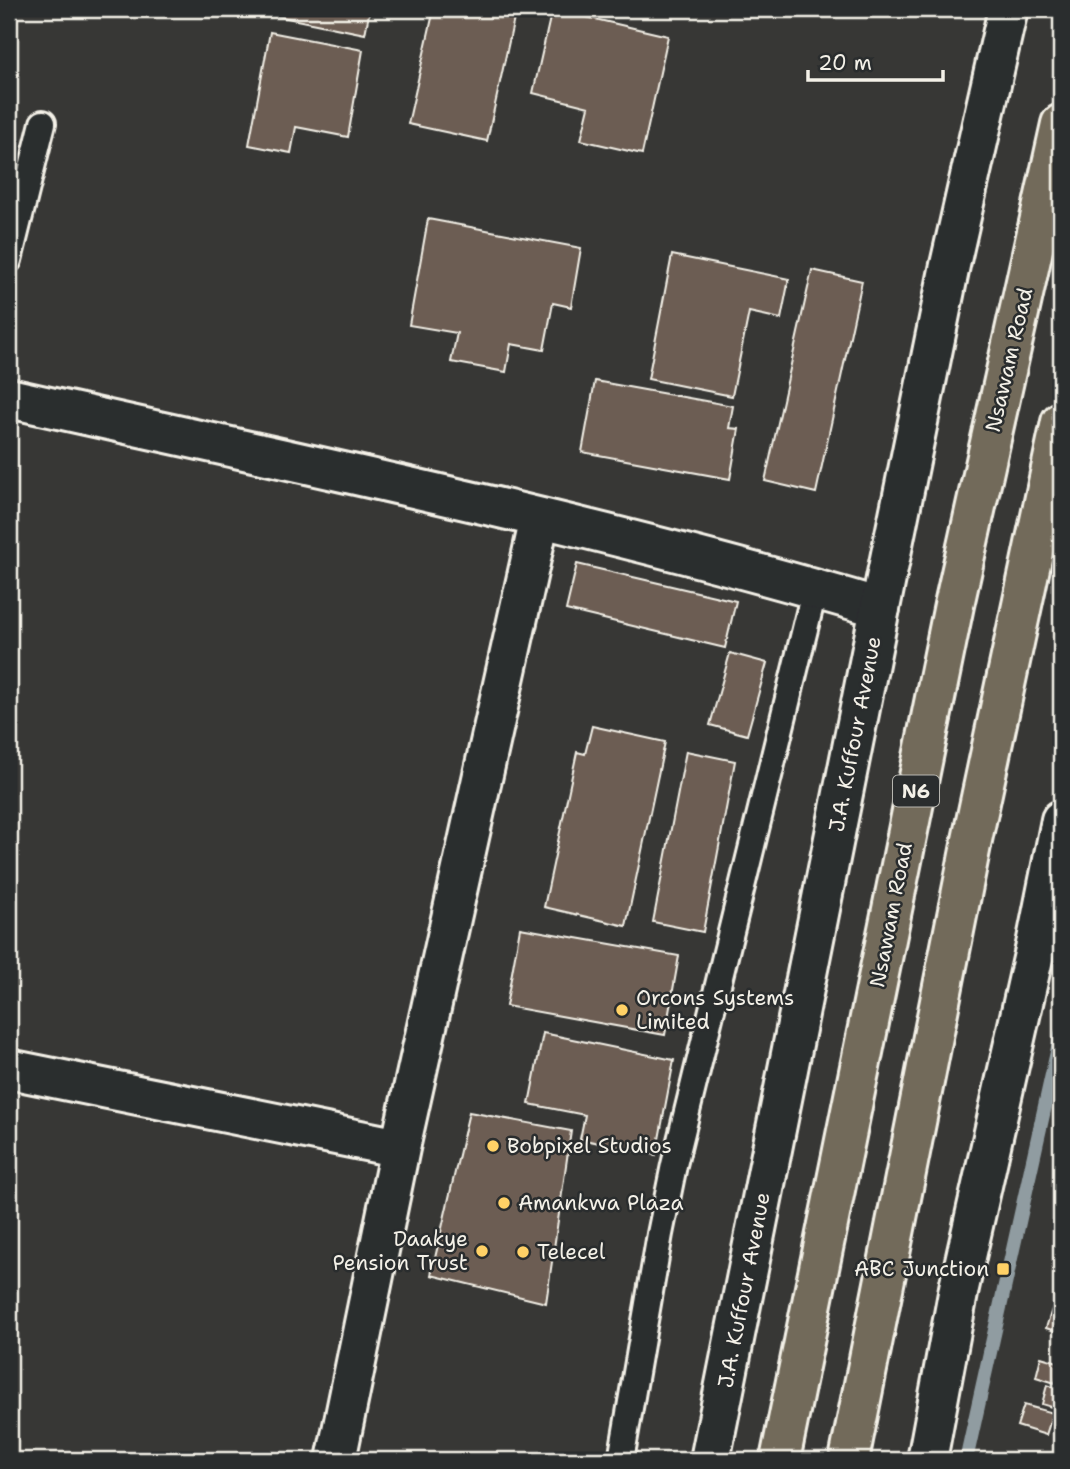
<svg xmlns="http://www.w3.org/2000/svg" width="1070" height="1469" font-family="'Shantell Sans',sans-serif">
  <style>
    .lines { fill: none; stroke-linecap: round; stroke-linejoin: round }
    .stream { stroke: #909ca1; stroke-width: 14 }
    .building { fill: #6c5d53; stroke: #f4f1e8; stroke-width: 2 }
    .service-casing { stroke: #f4f1e8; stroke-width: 30 }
    .minor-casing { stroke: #f4f1e8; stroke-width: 44 }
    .secondary-casing { stroke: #f4f1e8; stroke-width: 44 }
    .trunk-casing { stroke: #f4f1e8; stroke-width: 44 }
    .service { stroke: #2a2d2e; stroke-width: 24 }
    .minor { stroke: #2a2d2e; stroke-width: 38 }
    .secondary { stroke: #2a2d2e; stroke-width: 38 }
    .trunk { stroke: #726b5a; stroke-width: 38 }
    .poi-dot { fill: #ffd166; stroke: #2a2d2e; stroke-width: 2.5 }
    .labels { text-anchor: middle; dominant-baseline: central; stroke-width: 5; stroke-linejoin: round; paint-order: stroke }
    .shield { fill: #2a2d2e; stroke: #b7b6b0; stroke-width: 2 }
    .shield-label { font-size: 19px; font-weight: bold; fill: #f4f1e8 }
    .street-label { font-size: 21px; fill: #f4f1e8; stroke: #2a2d2e }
    .poi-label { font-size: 21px; fill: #f4f1e8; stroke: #2a2d2e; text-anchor: start }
  </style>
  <rect width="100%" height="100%" fill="#373735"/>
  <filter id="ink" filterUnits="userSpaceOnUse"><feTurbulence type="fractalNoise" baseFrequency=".0143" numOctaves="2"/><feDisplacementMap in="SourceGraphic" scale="14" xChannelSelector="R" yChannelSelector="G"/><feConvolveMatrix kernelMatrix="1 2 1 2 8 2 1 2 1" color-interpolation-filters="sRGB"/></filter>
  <g filter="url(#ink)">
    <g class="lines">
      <!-- stream -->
      <path class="stream" d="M 966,1460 L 1061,1034"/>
    </g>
    <!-- building -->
    <path class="building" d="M 257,9 L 370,9 L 365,34 L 257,12 Z
      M 434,9 L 494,9 L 515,14 L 487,141 L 408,124 Z
      M 552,9 L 668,36 L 642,154 L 581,140 L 589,107 L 533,93 Z
      M 270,32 L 363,50 L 348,137 L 296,127 L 291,153 L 249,145 Z
      M 428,219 L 581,248 L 571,307 L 553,303 L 544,350 L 511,344 L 506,372 L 451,362 L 457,333 L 409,325 Z
      M 672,255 L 789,279 L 781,319 L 749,312 L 732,396 L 648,379 Z
      M 812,270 L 862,281 L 816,493 L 765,481 Z
      M 595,381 L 733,406 L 729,428 L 739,429 L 730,479 L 582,452 Z
      M 577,564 L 736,601 L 725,648 L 566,610 Z
      M 730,653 L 767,663 L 747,735 L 710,725 Z
      M 592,726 L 665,742 L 626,926 L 544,907 L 577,752 L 585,754 Z
      M 686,751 L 735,761 L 703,932 L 653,922 Z
      M 520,928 L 679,956 L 665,1035 L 506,1006 Z
      M 543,1033 L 674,1060 L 656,1155 L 580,1139 L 585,1115 L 529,1104 Z
      M 469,1112 L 571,1131 L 546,1303 L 431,1275 Z
      M 1053,1306 L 1061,1309 L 1061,1333 L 1046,1328 Z
      M 1041,1357 L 1061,1363 L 1055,1383 L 1036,1377 Z
      M 1047,1385 L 1061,1390 L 1061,1410 L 1042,1404 Z
      M 1024,1405 L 1053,1413 L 1046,1435 L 1017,1426 Z"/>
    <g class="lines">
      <defs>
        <path id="service" d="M 9,260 L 43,123
          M 621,1460 L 660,1234 L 674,1165 L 815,588"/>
        <path id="minor" d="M 9,398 C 300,463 594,523 880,608
          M 9,1069 L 400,1148
          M 336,1460 L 400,1148 L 540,518"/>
        <path id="secondary" d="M 710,1460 L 880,608 L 950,265 L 1008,9
          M 927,1460 L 959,1288 L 1036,945 L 1061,820"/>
        <path id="trunk" d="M 780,1460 L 954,605 L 1061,124
          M 849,1460 L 972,840 L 1061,422"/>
      </defs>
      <!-- service casing -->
      <use href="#service" class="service-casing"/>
      <!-- minor casing -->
      <use href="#minor" class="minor-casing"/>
      <!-- secondary casing -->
      <use href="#secondary" class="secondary-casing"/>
      <!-- trunk casing -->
      <use href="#trunk" class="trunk-casing"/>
      <!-- service -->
      <use href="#service" class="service"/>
      <!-- minor -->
      <use href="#minor" class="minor"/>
      <!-- secondary -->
      <use href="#secondary" class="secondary"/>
      <!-- trunk -->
      <use href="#trunk" class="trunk"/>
    </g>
  </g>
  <!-- markers -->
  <g class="poi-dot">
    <circle cx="622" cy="1010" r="7"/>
    <circle cx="493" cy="1146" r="7"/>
    <circle cx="504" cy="1203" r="7"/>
    <circle cx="482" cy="1251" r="7"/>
    <circle cx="523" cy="1252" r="7"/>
    <rect x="996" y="1262" width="14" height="14" rx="3.5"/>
  </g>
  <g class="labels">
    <!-- shield labels -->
    <rect class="shield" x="893" y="775.5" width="46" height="31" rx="5"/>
    <g class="shield-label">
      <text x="916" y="791">N6</text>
    </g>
    <!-- street labels -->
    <g class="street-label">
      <text transform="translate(1009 360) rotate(-77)">Nsawam Road</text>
      <text transform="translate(855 734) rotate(-79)">J.A. Kuffour Avenue</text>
      <text transform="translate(891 915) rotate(-79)">Nsawam Road</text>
      <text transform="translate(744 1290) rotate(-79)">J.A. Kuffour Avenue</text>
    </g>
    <!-- poi labels -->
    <g class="poi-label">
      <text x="636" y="998">Orcons Systems<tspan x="636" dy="24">Limited</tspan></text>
      <text x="507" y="1146">Bobpixel Studios</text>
      <text x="518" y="1203">Amankwa Plaza</text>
      <text x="468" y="1239" text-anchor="end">Daakye<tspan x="468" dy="24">Pension Trust</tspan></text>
      <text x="537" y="1252">Telecel</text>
      <text x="989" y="1269" text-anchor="end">ABC Junction</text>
    </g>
  </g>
  <!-- margin -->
  <rect width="1070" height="1469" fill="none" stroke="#2a2d2e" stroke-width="35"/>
  <rect x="18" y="18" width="1035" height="1434" fill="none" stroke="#f4f1e8" stroke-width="2.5" filter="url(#ink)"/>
  <!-- scale -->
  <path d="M808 70v10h135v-10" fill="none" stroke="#f4f1e8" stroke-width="3.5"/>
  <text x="818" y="70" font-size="21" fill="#f4f1e8" stroke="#2a2d2e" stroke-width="5" paint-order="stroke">20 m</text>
</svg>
